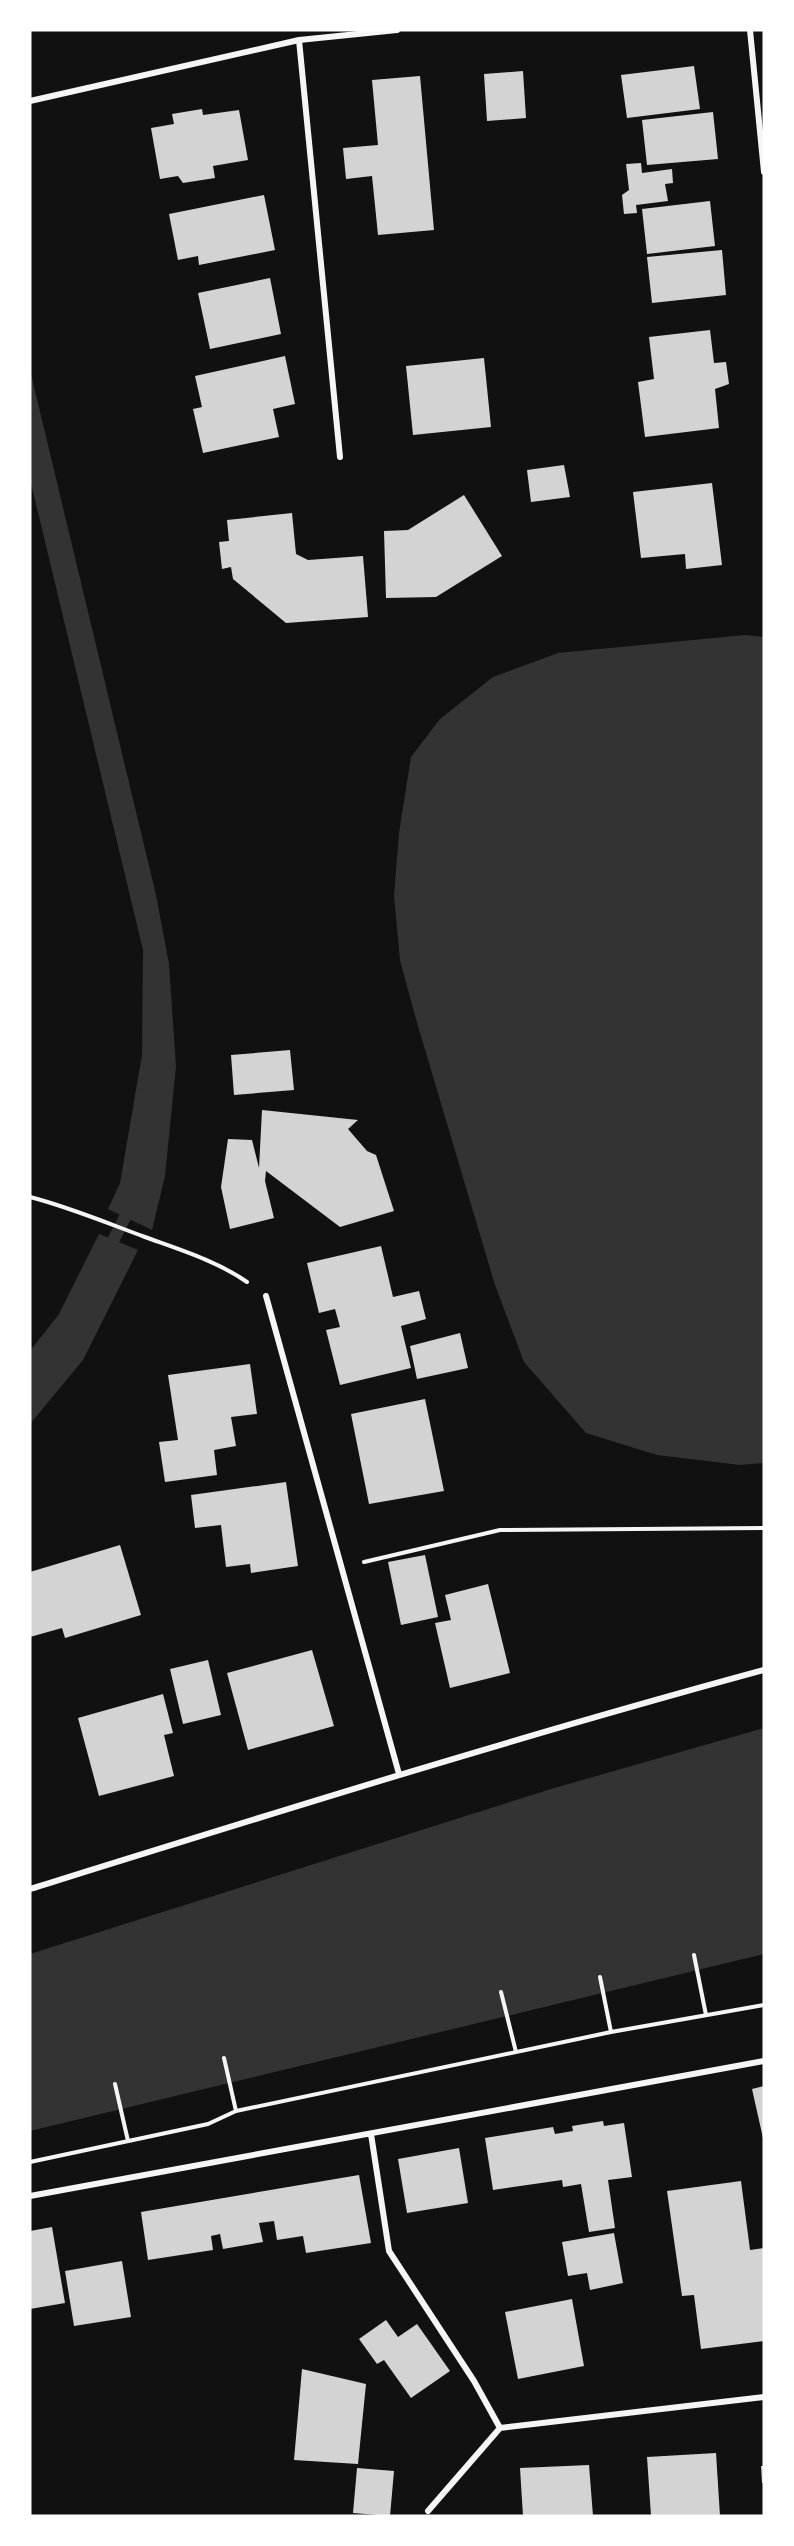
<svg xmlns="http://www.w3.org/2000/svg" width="794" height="2546" font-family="'Zilla Slab',serif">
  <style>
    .water { fill: #333 }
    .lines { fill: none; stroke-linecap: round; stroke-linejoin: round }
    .stream { stroke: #333; stroke-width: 12 }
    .building { fill: #d3d3d3 }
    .path { stroke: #f5f5f5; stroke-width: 4 }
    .minor { stroke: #f5f5f5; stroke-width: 6 }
  </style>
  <rect width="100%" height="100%" fill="#111"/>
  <!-- water -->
  <path class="water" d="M 30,370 L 156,895 L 169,964 L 176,1066 L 165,1176 L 152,1230 L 108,1209 L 120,1183 L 142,1055 L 143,950 L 30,479 Z
    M 745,635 L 764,637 L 764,1463 L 740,1465 L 657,1455 L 586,1433 L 524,1362 L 495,1285 L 415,1016 L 400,960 L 394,896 L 399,833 L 411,757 L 440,719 L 493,677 L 558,653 Z
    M 99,1234 L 138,1250 L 83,1360 L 30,1424 L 30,1351 L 59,1314 Z
    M 764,1728 L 764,1954 L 30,2131 L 30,1954 L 551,1789 Z"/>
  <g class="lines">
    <!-- stream -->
    <path class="stream" d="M 106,1255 L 132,1203"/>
  </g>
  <!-- building -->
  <path class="building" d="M 694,66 L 700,109 L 627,118 L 621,75 Z
    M 523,71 L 526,118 L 487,121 L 484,74 Z
    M 420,76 L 434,230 L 378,235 L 372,176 L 346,179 L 343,148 L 378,145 L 372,80 Z
    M 202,109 L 203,115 L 239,110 L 248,160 L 213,166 L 215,178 L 183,183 L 178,176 L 160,179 L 151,128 L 174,124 L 172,114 Z
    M 713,112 L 718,159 L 647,165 L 642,120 Z
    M 641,163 L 642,173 L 672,169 L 673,183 L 665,184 L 668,201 L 636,205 L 637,213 L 624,214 L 622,195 L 629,190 L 626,164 Z
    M 264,195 L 275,250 L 199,265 L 198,256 L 178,260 L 169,214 Z
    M 710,201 L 715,246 L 647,254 L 642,209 Z
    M 722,250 L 726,295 L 652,303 L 647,257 Z
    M 270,278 L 281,334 L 210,349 L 198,293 Z
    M 710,330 L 714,363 L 726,362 L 729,384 L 715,389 L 719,428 L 645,437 L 638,382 L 654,379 L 649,337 Z
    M 285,356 L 295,404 L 273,409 L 279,437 L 203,453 L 193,409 L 202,407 L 195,376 Z
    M 484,358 L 491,427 L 413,435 L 406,366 Z
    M 564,465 L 570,497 L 531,502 L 527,470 Z
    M 712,483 L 722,565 L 686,569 L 685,554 L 641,558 L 633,492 Z
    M 464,495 L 502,556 L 436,597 L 386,598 L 384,531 L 408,530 Z
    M 292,513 L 296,554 L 308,560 L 363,556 L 368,617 L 286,623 L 233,579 L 231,567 L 222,569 L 219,542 L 229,541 L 227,520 Z
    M 290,1050 L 294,1090 L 234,1095 L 231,1055 Z
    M 262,1110 L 358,1120 L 348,1129 L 367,1151 L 376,1155 L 394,1211 L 340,1227 L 266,1171 L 265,1181 L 274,1218 L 230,1229 L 221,1187 L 228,1139 L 252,1140 L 259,1168 Z
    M 381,1246 L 393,1297 L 419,1291 L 426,1319 L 401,1326 L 411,1368 L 340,1385 L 326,1330 L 340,1327 L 335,1309 L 319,1313 L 307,1263 Z
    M 460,1333 L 468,1368 L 417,1379 L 410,1346 Z
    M 250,1364 L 257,1414 L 231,1417 L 236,1446 L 214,1450 L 217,1475 L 165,1482 L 159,1442 L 178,1440 L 168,1375 Z
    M 425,1399 L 444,1491 L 369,1504 L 351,1414 Z
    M 286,1482 L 298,1566 L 251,1573 L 250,1564 L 226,1567 L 221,1525 L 195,1528 L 191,1495 Z
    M 120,1545 L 141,1615 L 65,1638 L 62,1628 L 30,1637 L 30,1572 Z
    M 425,1555 L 438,1617 L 401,1625 L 388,1562 Z
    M 488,1584 L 510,1673 L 450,1688 L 435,1623 L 451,1620 L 445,1595 Z
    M 312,1650 L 334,1726 L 248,1750 L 227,1673 Z
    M 208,1660 L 221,1715 L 183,1724 L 170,1669 Z
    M 163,1694 L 173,1733 L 164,1735 L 174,1776 L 99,1796 L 78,1718 Z
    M 764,2086 L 764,2138 L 763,2138 L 752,2089 Z
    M 603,2121 L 604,2126 L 624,2123 L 632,2177 L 608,2180 L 615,2228 L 589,2232 L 581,2184 L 563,2187 L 562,2180 L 493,2190 L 485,2138 L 553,2127 L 555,2134 L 573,2131 L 572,2126 Z
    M 459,2148 L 468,2203 L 407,2213 L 398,2159 Z
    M 359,2175 L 371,2243 L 306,2253 L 303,2236 L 277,2240 L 274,2221 L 259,2223 L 263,2242 L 223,2249 L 220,2234 L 211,2236 L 213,2250 L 148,2260 L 141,2212 Z
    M 741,2181 L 750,2250 L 764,2248 L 764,2341 L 701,2349 L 694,2295 L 682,2296 L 667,2191 Z
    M 52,2227 L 65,2303 L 30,2309 L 30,2231 Z
    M 614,2233 L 623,2283 L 590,2290 L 587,2273 L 568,2276 L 562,2242 Z
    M 122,2261 L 131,2317 L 74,2326 L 65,2271 Z
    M 572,2299 L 584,2366 L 518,2379 L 505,2312 Z
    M 386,2320 L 398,2337 L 417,2324 L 450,2371 L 411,2398 L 384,2360 L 377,2364 L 359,2339 Z
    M 302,2369 L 366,2384 L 358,2464 L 294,2460 Z
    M 716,2453 L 720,2516 L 651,2516 L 647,2457 Z
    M 589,2465 L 593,2516 L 523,2516 L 520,2468 Z
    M 761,2466 L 764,2466 L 764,2483 L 762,2483 Z
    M 357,2468 L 394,2471 L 390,2516 L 353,2513 Z"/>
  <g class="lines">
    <!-- path -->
    <path class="path" d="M 30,1197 C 69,1207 107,1223 145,1237 C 178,1249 217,1261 247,1282
      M 364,1562 L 500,1530 L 764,1528
      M 694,1955 L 706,2015
      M 600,1977 L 611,2032
      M 501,1992 L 516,2052
      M 224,2058 L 236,2111
      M 115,2084 L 128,2141
      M 30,2162 L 208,2124 L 236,2111 L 611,2032 L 764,2005"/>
    <!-- minor -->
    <path class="minor" d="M 750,30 L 764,172
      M 299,40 L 340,457
      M 30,101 L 299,40 L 397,30
      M 266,1296 L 399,1774
      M 30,1889 C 274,1813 517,1737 764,1670
      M 371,2134 L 389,2251 L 474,2381 L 500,2428 L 764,2397
      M 30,2196 L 764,2061
      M 428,2511 L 500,2428"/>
  </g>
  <!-- border -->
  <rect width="794" height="2546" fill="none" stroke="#ffffff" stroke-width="63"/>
</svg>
